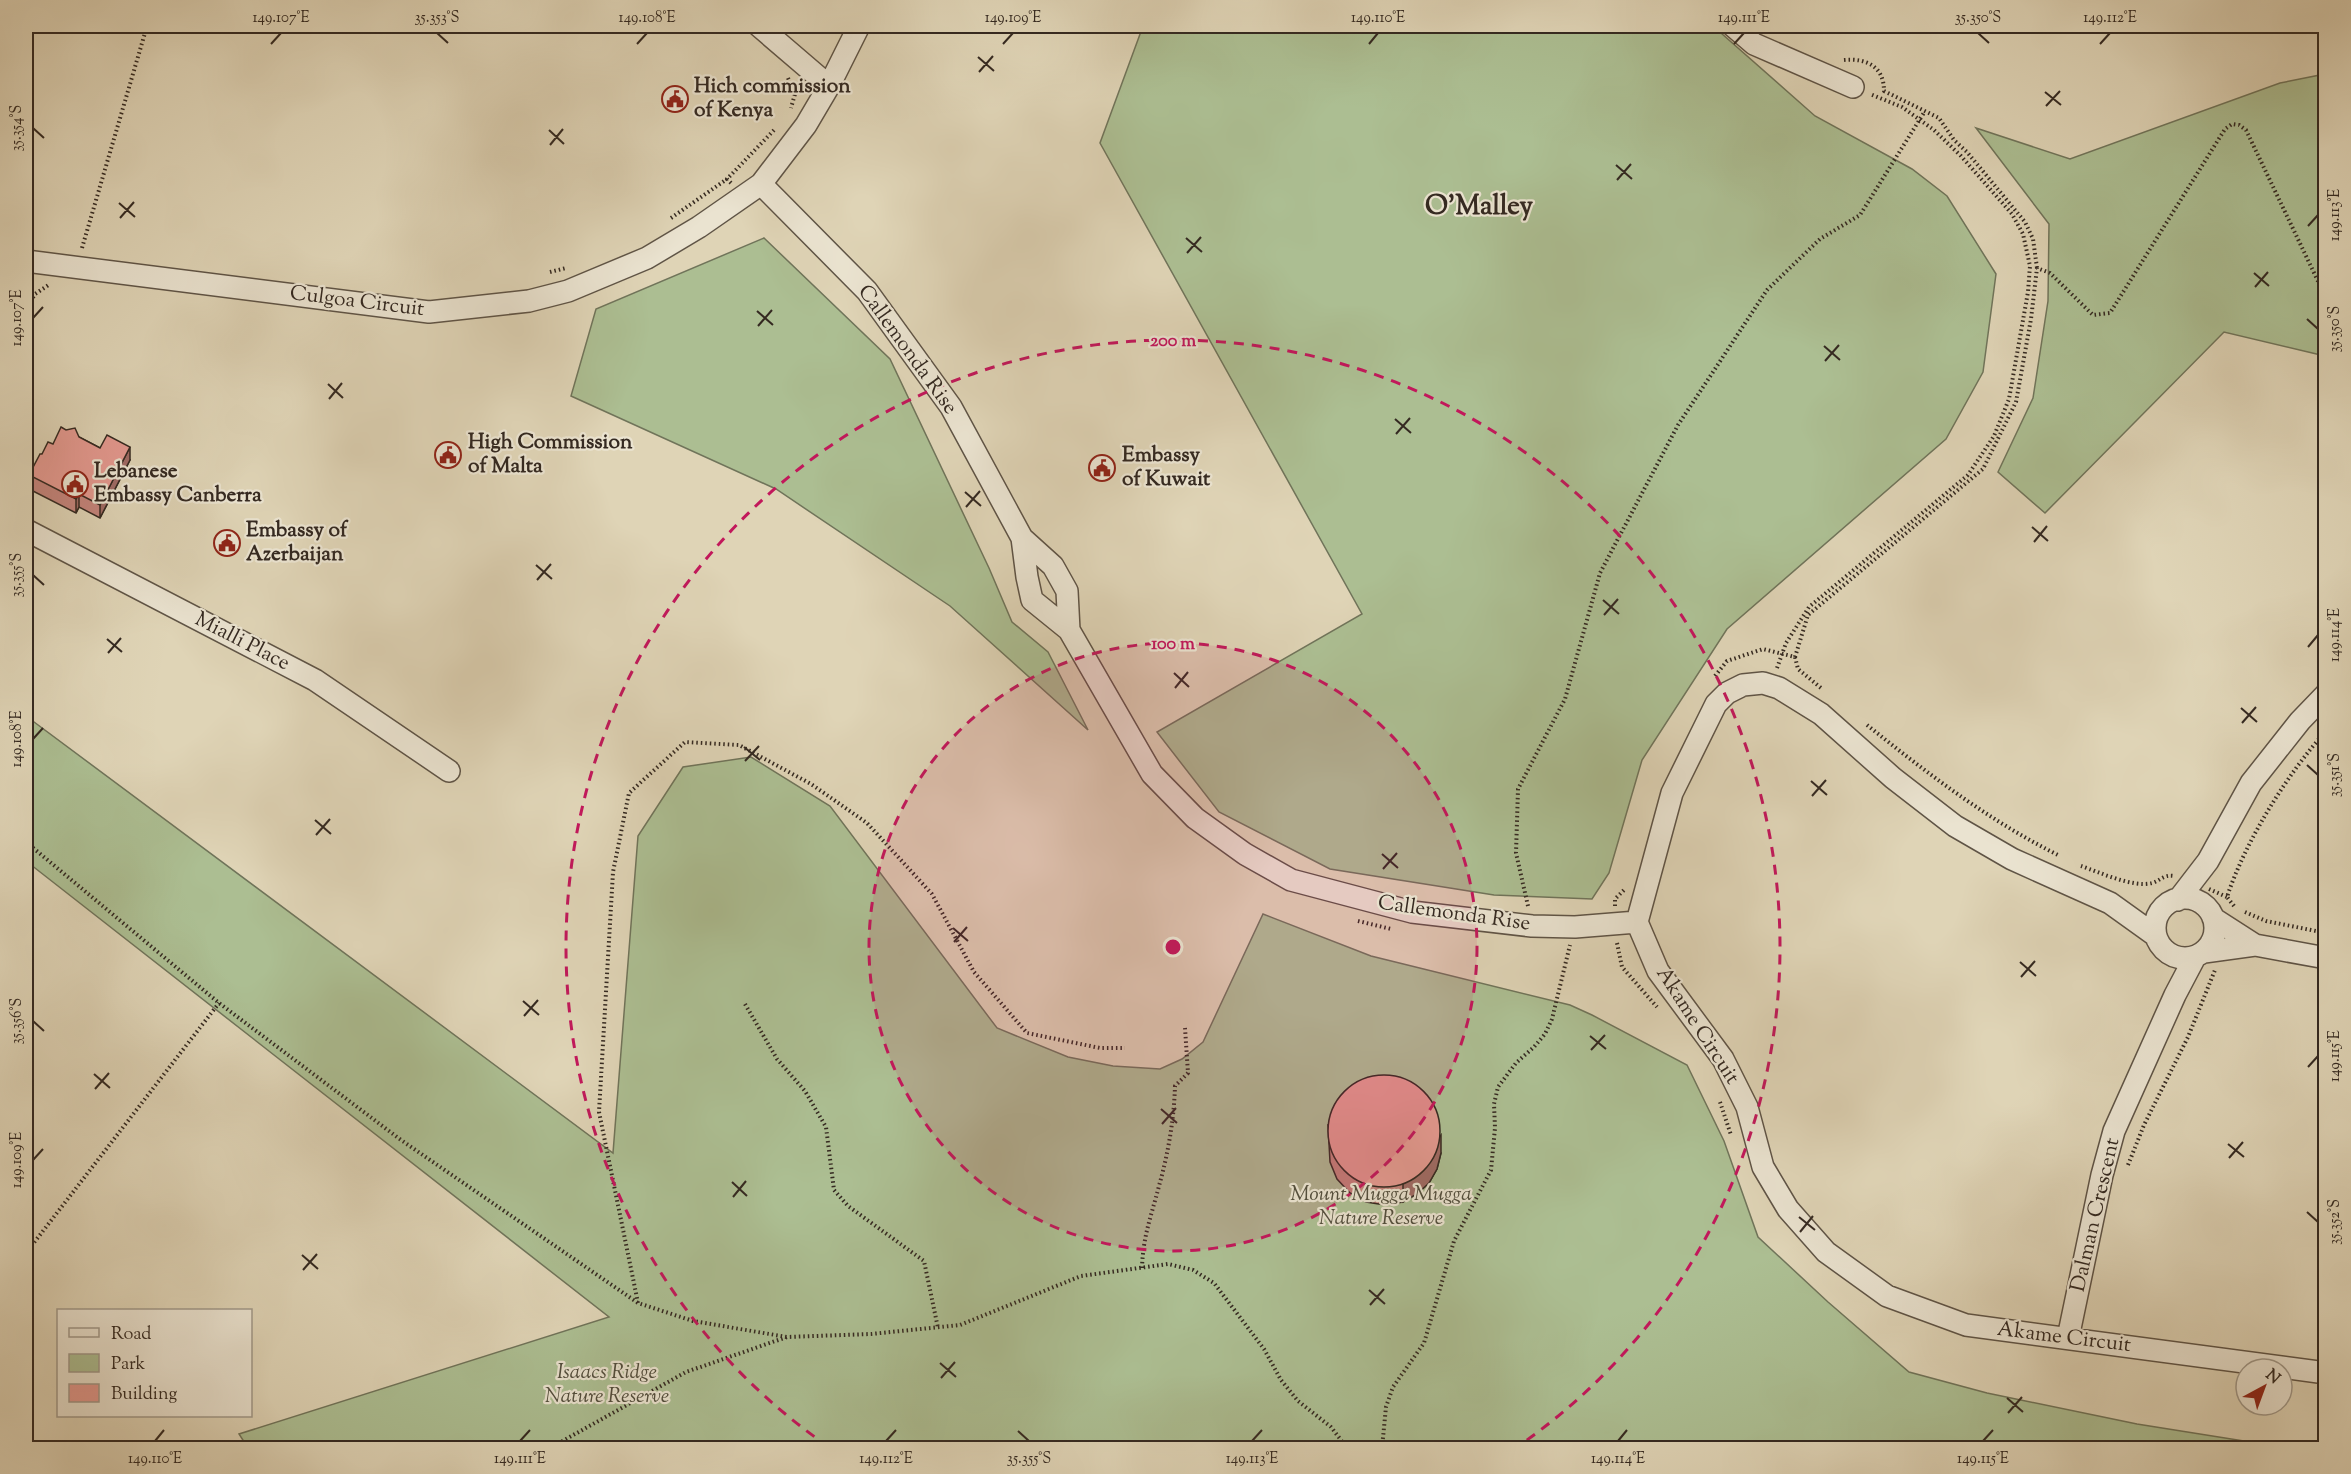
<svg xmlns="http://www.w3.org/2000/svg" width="2351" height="1474" font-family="'Sorts Mill Goudy',serif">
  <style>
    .green { fill: #acbe92; stroke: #70745a; stroke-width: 1.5 }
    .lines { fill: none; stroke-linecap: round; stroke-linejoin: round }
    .minor-casing { stroke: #5f5446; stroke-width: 24 }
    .path { stroke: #342921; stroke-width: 4; stroke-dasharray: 1.5 3; stroke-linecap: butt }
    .minor { stroke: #eae3d0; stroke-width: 21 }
    .wall { fill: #c4847c; stroke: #342921; stroke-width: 1.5 }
    .shaded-wall { fill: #a06b65; stroke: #342921; stroke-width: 1.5 }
    .building { fill: #e49990; stroke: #342921; stroke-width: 1.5 }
    .ticks { fill: none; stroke: #342921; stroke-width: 2 }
    .ring { fill: none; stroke: #c2185b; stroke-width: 3; stroke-dasharray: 10 8 }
    .labels { text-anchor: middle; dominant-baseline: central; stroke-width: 4.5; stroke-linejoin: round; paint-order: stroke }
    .poi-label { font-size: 21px; font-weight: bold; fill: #342921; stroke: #eae3d0; text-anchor: start }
    .street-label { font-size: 21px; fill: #342921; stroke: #eae3d0 }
    .park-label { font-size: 21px; font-style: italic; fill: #524e3d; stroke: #eae3d0 }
    .district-label { font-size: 27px; font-weight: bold; fill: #342921; stroke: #eae3d0 }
    .centre { fill: #c2185b; stroke: #eae3d0; stroke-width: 3 }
    .ring-label { font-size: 18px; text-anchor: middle; font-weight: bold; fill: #c2185b; stroke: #eae3d0; stroke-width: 4.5; stroke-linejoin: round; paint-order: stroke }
    .neatline { fill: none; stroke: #342921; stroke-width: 2 }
    .ticks-label { font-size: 15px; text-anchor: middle; fill: #342921 }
  </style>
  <rect width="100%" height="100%" fill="#dfd4b6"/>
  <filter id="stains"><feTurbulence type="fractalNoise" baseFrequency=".00333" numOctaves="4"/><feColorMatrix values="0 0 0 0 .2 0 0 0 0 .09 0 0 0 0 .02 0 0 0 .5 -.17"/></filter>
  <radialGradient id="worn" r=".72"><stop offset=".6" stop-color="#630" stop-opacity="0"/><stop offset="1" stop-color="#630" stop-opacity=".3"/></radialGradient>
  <!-- green -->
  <path class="green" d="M 1143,26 L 1713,26 L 1815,116 L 1912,169 L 1947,196 L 1996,274 L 1983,372 L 1946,439 L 1727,629 L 1642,760 L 1609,873 L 1592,899 L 1494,895 L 1330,869 L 1219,812 L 1157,732 L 1362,614 L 1100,143 Z
    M 2325,74 L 2325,356 L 2224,332 L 2045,513 L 1998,472 L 2033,398 L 2048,301 L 2049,224 L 1976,128 L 2070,159 L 2280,83 Z
    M 764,238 L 890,359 L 989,568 L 1012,622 L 1048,652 L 1088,730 L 950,606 L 776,489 L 571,396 L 596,309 Z
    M 26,716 L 613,1153 L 638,836 L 683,767 L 751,757 L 830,806 L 997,1028 L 1068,1057 L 1113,1066 L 1160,1069 L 1182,1059 L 1203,1042 L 1263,914 L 1371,956 L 1570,1005 L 1592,1015 L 1687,1065 L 1724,1141 L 1758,1237 L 1828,1302 L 1909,1372 L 1987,1393 L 2137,1424 L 2288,1448 L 248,1448 L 239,1434 L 609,1317 L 26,861 Z"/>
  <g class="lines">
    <defs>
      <path id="minor" d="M 759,26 L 829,86
        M 1733,26 L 1754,44 L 1853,87
        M 761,184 L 867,291 L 951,407 L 1022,538 L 1053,566 L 1067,591 L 1069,630
        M 26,261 L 429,312 L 529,301 L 568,291 L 647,258 L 699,227 L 761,184 L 806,125 L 829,86 L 859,26
        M 26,530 L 315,680 L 449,771
        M 1022,538 L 1027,577 L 1032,600 L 1069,630 L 1152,774 L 1195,818 L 1245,854 L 1291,880 L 1412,912 L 1532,926 L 1575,927 L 1637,922
        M2155 928a30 30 0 1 1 60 0a30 30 0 1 1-60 0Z
        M 2178,900 L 2208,861 L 2251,783 L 2300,721 L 2326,694
        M 2213,918 L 2255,945
        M 2156,936 L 2110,903 L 2012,859 L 1955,826 L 1893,778 L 1821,714 L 1779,688 L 1763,683 L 1743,685 L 1727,693 L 1716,704 L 1672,793 L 1637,922 L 1658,971 L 1723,1059 L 1747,1107 L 1763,1167 L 1788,1209 L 1826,1252 L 1887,1296 L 1966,1325 L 2326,1373
        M 2204,952 L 2255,945 L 2326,958
        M 2068,1338 L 2102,1175 L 2114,1131 L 2175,995 L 2195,957"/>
    </defs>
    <!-- minor casing -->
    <use href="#minor" class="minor-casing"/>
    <!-- path -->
    <path class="path" d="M 1844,60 C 1866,58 1884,66 1884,91 L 1939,118 L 1954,140 L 1967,152 L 2025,222 L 2033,239 L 2037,268
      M 788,78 L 795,94 L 791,108
      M 731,183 L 727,179 L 776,128
      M 671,218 L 727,179
      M 82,248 L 147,26
      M 550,272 L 566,268
      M 26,309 L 35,294 L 50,284
      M 1795,657 L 1798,669 L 1821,688
      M 1777,668 L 1786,643 L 1809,607 L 1968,475 L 1994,436 L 2009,399 L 2028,292 L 2030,266 L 2023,234 L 2012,214 L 1961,156 L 1934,130 L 1902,107 L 1870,94
      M 1715,676 L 1727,661 L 1763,649 L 1795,657 L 1808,615 L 1983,469 L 2016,402 L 2031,319 L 2037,268 L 2050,273 L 2093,315 L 2110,313 L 2225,129 L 2232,124 L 2239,125 L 2246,130 L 2326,298
      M 1867,725 C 1927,773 1988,820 2058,855
      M 26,842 L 219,1003 L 401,1140 L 638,1303 L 693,1321 L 787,1337
      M 2081,866 C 2099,872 2133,888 2152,883 C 2160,881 2164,874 2174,876
      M 2209,889 L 2227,897
      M 1528,906 L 1516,853 L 1518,789 L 1565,699 L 1600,573 L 1678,425 L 1767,290 L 1820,239 L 1860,215 L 1925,111
      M 1615,906 L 1615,899 L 1624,890
      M 2234,906 L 2227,897 C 2245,842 2287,774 2326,731
      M 2245,912 L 2266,921 L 2326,933
      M 1358,921 L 1391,929
      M 1617,943 L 1622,967 L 1657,1007
      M 745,1004 L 777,1059 L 805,1091 L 826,1127 L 834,1190 L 848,1206 L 924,1261 L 938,1328
      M 1720,1102 L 1731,1135
      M 2128,1165 L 2144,1125 L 2188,1037 L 2215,970
      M 26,1253 L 219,1003
      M 1142,1268 C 1143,1236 1151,1217 1159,1186 C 1168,1154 1174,1120 1175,1086 L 1188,1073 L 1185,1028
      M 638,1303 L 599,1112 L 613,872 L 629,793 L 685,742 L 739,745 L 811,784 L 867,823 L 932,894 L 974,972 L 1027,1033 L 1100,1048 L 1125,1048
      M 550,1448 L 686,1372 L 787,1337 L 871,1334 L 960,1325 L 1081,1276 L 1168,1264 L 1193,1270 L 1214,1283 L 1264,1349 L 1281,1380 L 1298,1401 L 1331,1427 L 1347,1448
      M 1382,1448 L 1386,1407 L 1393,1387 L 1424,1343 L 1454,1241 L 1491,1170 L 1495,1128 L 1494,1104 L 1498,1087 L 1516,1063 L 1534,1047 L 1545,1034 L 1552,1019 L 1570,945"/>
    <!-- minor -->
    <use href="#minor" class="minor"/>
  </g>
  <!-- wall -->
  <path class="wall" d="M 79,437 L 100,448 L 130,460 L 100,518 L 79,507 L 76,513 L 29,489 L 29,475 L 42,454 L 53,444 Z
    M 1328,1125 L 1441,1153 L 1437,1169 L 1429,1183 L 1417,1194 L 1403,1202 L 1385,1205 L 1366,1202 L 1350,1193 L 1337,1179 L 1330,1162 Z"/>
  <!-- shaded-wall -->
  <path class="shaded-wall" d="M 130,447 L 130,460 L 100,518 L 100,505 Z
    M 79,494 L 79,507 L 76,513 L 76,499 Z
    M 1441,1135 L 1441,1153 L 1437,1169 L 1429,1183 L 1417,1194 L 1403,1202 L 1403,1184 Z"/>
  <!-- building -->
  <path class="building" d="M 61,427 L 66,430 L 75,428 L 79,437 L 100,448 L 107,435 L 130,447 L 100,505 L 79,494 L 76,499 L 29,475 L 40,454 L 42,454 L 48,442 L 53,444 Z
    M1328 1131a56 56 0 1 1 112 0a56 56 0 1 1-112 0Z"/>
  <!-- ticks -->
  <path class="ticks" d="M 437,33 L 448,43M 1978,33 L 1989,43M 271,44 L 281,33M 637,44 L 647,33M 1003,44 L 1013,33M 1369,44 L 1378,33M 1734,44 L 1744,33M 2100,44 L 2110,33M 978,57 L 994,71M 979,72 L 993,56M 2045,92 L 2061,105M 2046,106 L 2060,91M 33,128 L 44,138M 549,130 L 564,144M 550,145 L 563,129M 1616,165 L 1632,179M 1617,180 L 1631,164M 119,203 L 135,217M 120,218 L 134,202M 2308,226 L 2318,215M 1186,238 L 1202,252M 1187,253 L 1201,237M 2254,273 L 2269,286M 2255,287 L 2268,272M 757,311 L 773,325M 33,318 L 43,307M 2307,319 L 2318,329M 758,326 L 772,310M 1824,346 L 1840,360M 1825,361 L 1839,345M 328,384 L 343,398M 329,399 L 342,383M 1395,419 L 1411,433M 1396,434 L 1410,418M 965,492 L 981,506M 966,507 L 980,491M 2032,527 L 2048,541M 2034,542 L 2047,526M 536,565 L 552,579M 33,575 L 44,585M 537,580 L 551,564M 1603,600 L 1619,614M 1604,615 L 1618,599M 107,639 L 122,652M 2308,647 L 2318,635M 108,653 L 121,638M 1174,673 L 1189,687M 1175,688 L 1188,672M 2241,708 L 2257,722M 2242,723 L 2256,707M 33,739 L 43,728M 744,747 L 760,760M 745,761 L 759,746M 2307,765 L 2318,775M 1811,781 L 1827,795M 1812,796 L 1826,780M 315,820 L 331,834M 316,835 L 330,819M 1382,854 L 1398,868M 1383,869 L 1397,853M 953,928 L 968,941M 954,942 L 967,927M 2020,962 L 2036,976M 2021,977 L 2035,961M 523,1001 L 539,1015M 524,1016 L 538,1000M 33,1021 L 44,1031M 1590,1036 L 1606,1049M 1591,1050 L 1605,1035M 2308,1067 L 2318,1056M 94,1074 L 110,1088M 95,1089 L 109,1073M 1161,1109 L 1177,1123M 1162,1124 L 1176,1108M 2228,1144 L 2244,1157M 2229,1158 L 2243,1142M 33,1160 L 43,1149M 732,1182 L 747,1196M 733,1197 L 746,1181M 2307,1212 L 2318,1222M 1799,1217 L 1815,1230M 1800,1232 L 1813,1216M 302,1255 L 318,1269M 303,1270 L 317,1254M 1369,1290 L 1385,1304M 1370,1305 L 1384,1289M 940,1363 L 956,1377M 941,1378 L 955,1362M 2007,1398 L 2023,1412M 2008,1413 L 2022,1397M 1018,1431 L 1029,1441M 155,1441 L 164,1430M 520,1441 L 530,1430M 886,1441 L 896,1430M 1252,1441 L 1262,1430M 1618,1441 L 1627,1430M 1983,1441 L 1993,1430"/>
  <!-- distance rings -->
  <circle cx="1173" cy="947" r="304" fill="#c2185b" fill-opacity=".12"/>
  <g class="ring">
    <circle cx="1173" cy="947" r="304"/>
    <path d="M829 1447A607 607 0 1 1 1517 1447"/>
  </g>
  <!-- icons -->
  <defs>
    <symbol id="civic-ring" viewBox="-11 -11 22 22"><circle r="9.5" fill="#eae3d0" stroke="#8f2418" stroke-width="1.5"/><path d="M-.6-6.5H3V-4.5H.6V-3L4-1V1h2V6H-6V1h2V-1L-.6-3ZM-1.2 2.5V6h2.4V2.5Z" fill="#8f2418"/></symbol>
  </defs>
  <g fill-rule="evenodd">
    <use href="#civic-ring" x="660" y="84" width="30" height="30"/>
    <use href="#civic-ring" x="433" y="440" width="30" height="30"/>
    <use href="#civic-ring" x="1087" y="453" width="30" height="30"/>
    <use href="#civic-ring" x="60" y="469" width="30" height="30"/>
    <use href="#civic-ring" x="212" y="528" width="30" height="30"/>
  </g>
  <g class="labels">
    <!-- poi labels -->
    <g class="poi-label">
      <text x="694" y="87">Hich commission<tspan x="694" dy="24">of Kenya</tspan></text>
      <text x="468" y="443">High Commission<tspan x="468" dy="24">of Malta</tspan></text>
      <text x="1122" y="456">Embassy<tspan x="1122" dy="24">of Kuwait</tspan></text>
      <text x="94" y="472">Lebanese<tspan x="94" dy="24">Embassy Canberra</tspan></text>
      <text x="246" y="531">Embassy of<tspan x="246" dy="24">Azerbaijan</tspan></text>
    </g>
    <!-- street labels -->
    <g class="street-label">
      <text transform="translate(357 302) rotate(7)">Culgoa Circuit</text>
      <text transform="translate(907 350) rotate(54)">Callemonda Rise</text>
      <text transform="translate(242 642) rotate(27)">Mialli Place</text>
      <text transform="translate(1454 914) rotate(8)">Callemonda Rise</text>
      <text transform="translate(1697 1026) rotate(57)">Akame Circuit</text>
      <text transform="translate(2096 1215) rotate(-77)">Dalman Crescent</text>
      <text transform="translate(2064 1338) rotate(7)">Akame Circuit</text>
    </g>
    <!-- park labels -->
    <g class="park-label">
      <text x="1381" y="1195">Mount Mugga Mugga<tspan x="1381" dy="24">Nature Reserve</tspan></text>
      <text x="607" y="1373">Isaacs Ridge<tspan x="607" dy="24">Nature Reserve</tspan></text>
    </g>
    <!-- district labels -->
    <g class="district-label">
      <text x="1479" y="207">O'Malley</text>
    </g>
  </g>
  <circle cx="1173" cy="947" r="9" class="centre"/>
  <g class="ring-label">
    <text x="1173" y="346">200 m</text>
    <text x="1173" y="649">100 m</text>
  </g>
  <!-- margin -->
  <rect width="2351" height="1474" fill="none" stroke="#dfd4b6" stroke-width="66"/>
  <!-- legend -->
  <rect x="57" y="1309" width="195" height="108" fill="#eae3d0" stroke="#a1998a" stroke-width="1.5"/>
  <rect x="69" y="1328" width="30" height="9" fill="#eae3d0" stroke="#a1998a" stroke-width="1.5"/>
  <text x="111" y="1339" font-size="18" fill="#342921">Road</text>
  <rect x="69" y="1354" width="30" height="18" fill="#acbe92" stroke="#a1998a" stroke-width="1.5"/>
  <text x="111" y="1369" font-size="18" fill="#342921">Park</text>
  <rect x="69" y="1384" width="30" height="18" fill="#e49990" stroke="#a1998a" stroke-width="1.5"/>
  <text x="111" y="1399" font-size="18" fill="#342921">Building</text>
  <!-- north arrow -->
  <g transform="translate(2264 1387) rotate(41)"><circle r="28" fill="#eae3d0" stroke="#a1998a" stroke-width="1.5"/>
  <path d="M0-4.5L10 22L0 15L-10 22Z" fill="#8f2418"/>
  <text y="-9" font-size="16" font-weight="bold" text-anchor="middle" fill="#342921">N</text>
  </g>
  <rect x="33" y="33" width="2285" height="1408" class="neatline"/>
  <g class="ticks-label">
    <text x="281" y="22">149.107°E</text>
    <text x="437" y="22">35.353°S</text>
    <text x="647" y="22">149.108°E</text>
    <text x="1013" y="22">149.109°E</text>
    <text x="1378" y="22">149.110°E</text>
    <text x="1744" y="22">149.111°E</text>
    <text x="1978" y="22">35.350°S</text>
    <text x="2110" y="22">149.112°E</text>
    <text transform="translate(16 128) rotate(-90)" y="5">35.354°S</text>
    <text transform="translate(2334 215) rotate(-90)" y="5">149.113°E</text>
    <text transform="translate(16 318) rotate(-90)" y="5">149.107°E</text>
    <text transform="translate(2334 329) rotate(-90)" y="5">35.350°S</text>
    <text transform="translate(16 575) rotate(-90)" y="5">35.355°S</text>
    <text transform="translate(2334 635) rotate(-90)" y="5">149.114°E</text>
    <text transform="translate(16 739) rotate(-90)" y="5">149.108°E</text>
    <text transform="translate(2334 775) rotate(-90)" y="5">35.351°S</text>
    <text transform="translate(16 1021) rotate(-90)" y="5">35.356°S</text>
    <text transform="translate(2334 1056) rotate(-90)" y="5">149.115°E</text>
    <text transform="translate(16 1160) rotate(-90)" y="5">149.109°E</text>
    <text transform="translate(2334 1222) rotate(-90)" y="5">35.352°S</text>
    <text x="155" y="1463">149.110°E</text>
    <text x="520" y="1463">149.111°E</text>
    <text x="886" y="1463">149.112°E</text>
    <text x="1029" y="1463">35.355°S</text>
    <text x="1252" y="1463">149.113°E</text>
    <text x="1618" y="1463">149.114°E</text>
    <text x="1983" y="1463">149.115°E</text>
  </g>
  <rect width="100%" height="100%" filter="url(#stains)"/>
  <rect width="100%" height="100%" fill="url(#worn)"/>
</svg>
